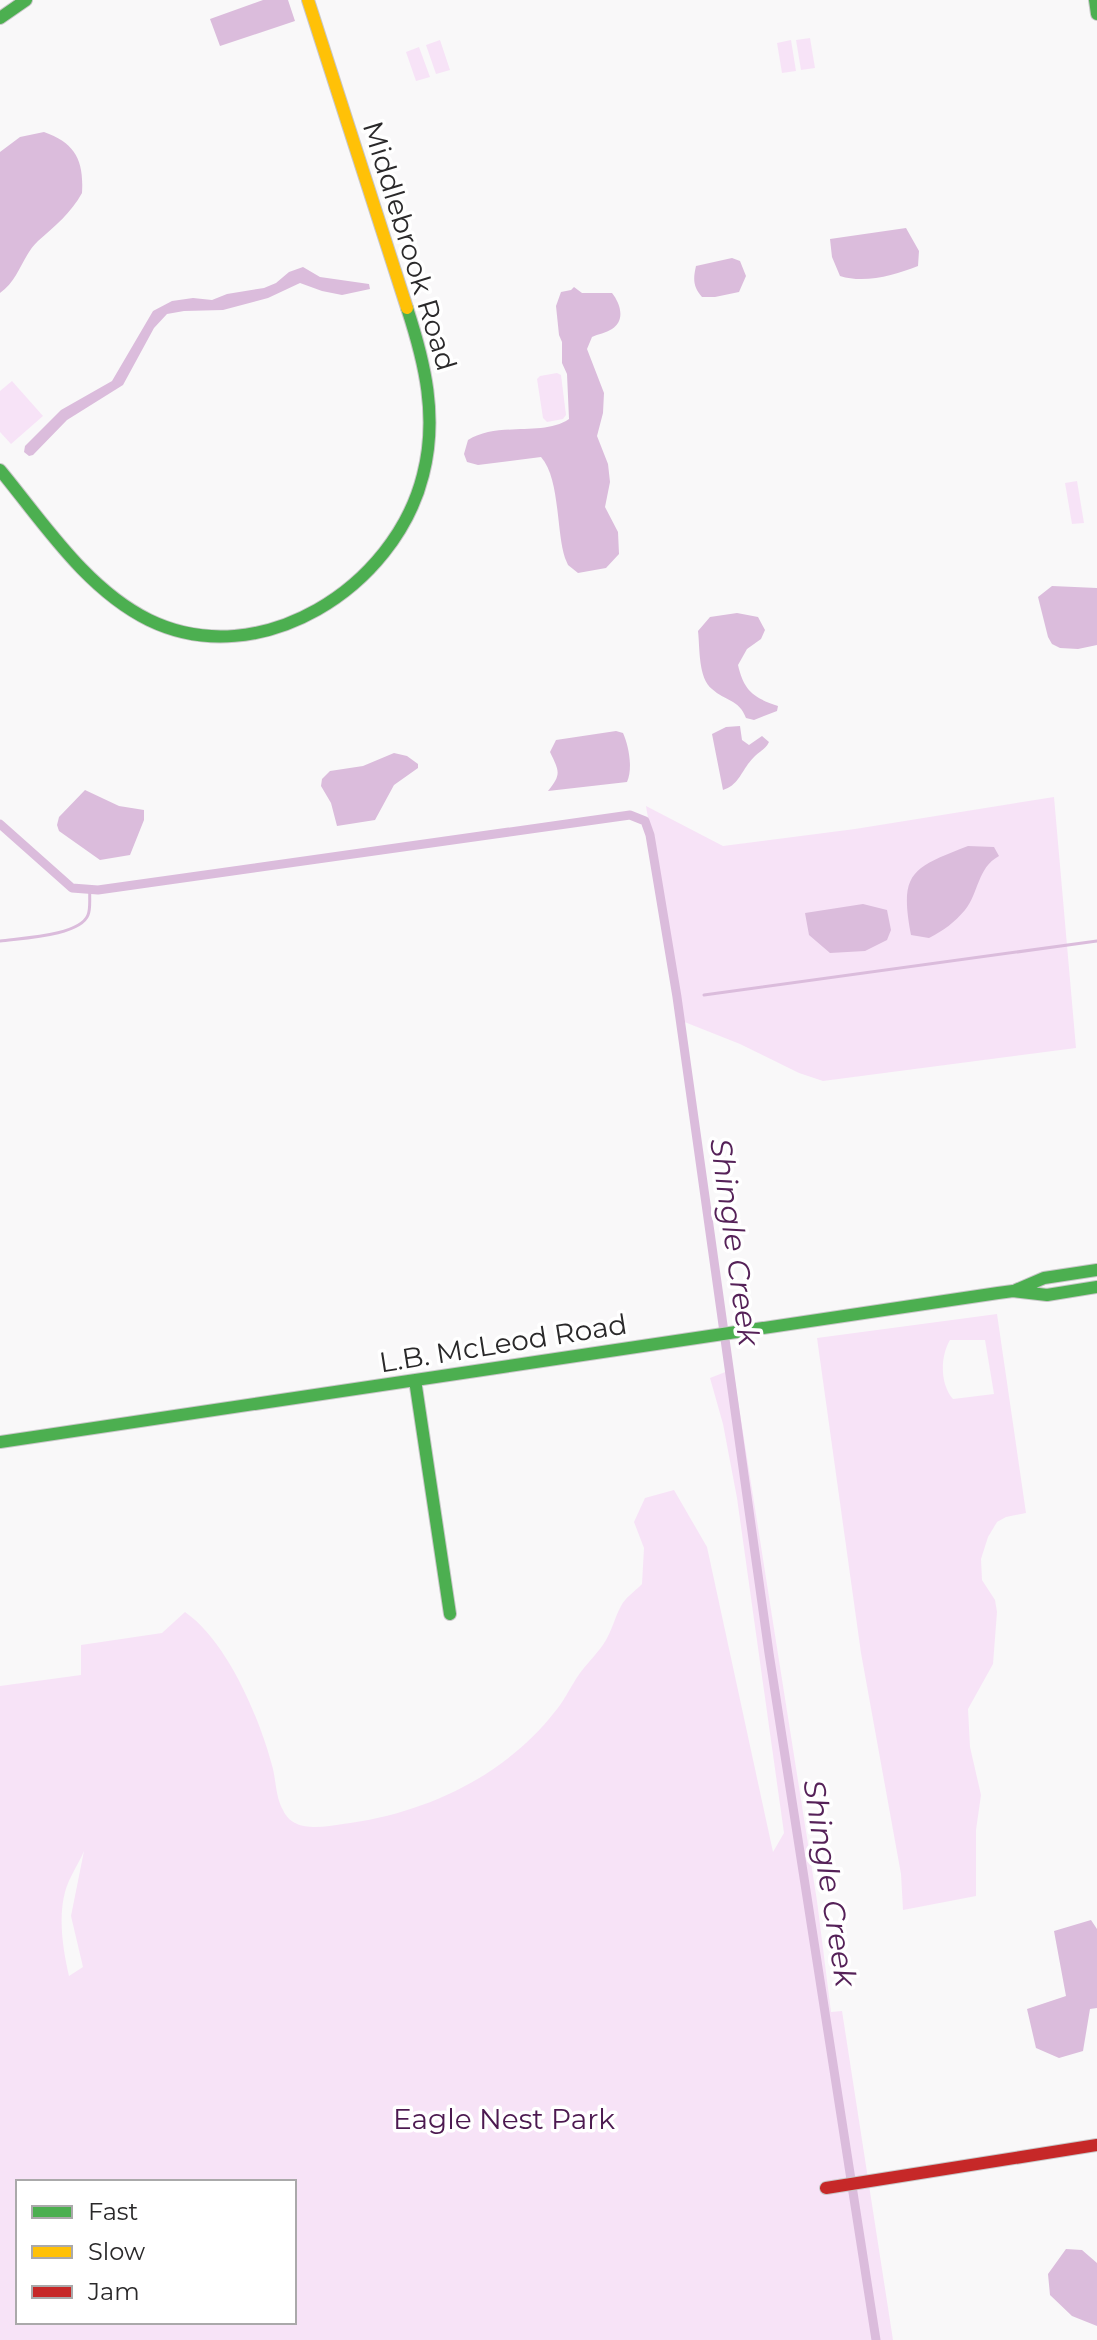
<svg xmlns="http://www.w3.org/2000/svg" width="1097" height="2340" font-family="Montserrat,sans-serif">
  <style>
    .green { fill: #f7e3f7; fill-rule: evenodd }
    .water { fill: #dbbcdc }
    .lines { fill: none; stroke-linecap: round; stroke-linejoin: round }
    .stream { stroke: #dbbcdc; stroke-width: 3 }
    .canal { stroke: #dbbcdc; stroke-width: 9 }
    .fast-casing { stroke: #c8c7c8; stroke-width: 14 }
    .slow-casing { stroke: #c8c7c8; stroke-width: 14 }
    .jam-casing { stroke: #c8c7c8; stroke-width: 14 }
    .fast { stroke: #4caf50; stroke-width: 12 }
    .slow { stroke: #ffc107; stroke-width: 12 }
    .jam { stroke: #c62828; stroke-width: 12 }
    .labels { text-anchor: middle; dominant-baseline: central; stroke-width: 7; stroke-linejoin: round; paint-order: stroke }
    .street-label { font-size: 28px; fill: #2a292a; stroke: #fff }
    .park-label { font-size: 28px; fill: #4c1950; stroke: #fff }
    .water-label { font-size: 30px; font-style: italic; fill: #552158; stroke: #fff }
  </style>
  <rect width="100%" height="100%" fill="#f9f8f9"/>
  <!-- green -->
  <path class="green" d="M 810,38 L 815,68 L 801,70 L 796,40 Z
    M 440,40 L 450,70 L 436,74 L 426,45 Z
    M 791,40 L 796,71 L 782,73 L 777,43 Z
    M 419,47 L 430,77 L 416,81 L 406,52 Z
    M 557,373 L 561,375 L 566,415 L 563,419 L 547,422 L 543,418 L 537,379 L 540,376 Z
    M 12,381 L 43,416 L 11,444 L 0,432 L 0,391 Z
    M 1077,481 L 1084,523 L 1072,524 L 1065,483 Z
    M 1054,797 L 1076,1048 L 823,1081 L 799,1073 L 740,1044 L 682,1021 L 646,806 L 723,846 L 855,829 Z
    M 997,1314 L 1026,1513 L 1006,1517 L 997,1522 L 988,1537 L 981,1559 L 982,1580 L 995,1600 L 997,1612 L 993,1664 L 968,1709 L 970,1747 L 981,1795 L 976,1830 L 976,1896 L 903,1910 L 901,1874 L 861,1653 L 817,1338 ZM 950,1340 L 985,1340 L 994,1394 L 953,1399 C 940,1384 940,1357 950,1340 Z
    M 733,1369 L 817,1901 L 831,2012 L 842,2011 L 893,2340 L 0,2340 L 0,1686 L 81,1675 L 81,1645 L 162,1633 L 185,1612 C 228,1642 260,1719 273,1769 C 276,1782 276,1798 283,1810 C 293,1833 323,1827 343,1824 C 423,1814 502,1778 553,1714 C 564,1702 570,1687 580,1673 C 588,1662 599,1652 606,1640 C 612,1630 615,1617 621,1606 C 625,1598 635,1591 642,1584 L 644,1548 L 634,1522 L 645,1498 L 674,1490 L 707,1547 L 773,1852 L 784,1833 L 737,1498 L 723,1424 L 710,1378 ZM 84,1851 L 71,1916 L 83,1967 L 69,1976 C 63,1950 58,1918 65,1892 C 69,1877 78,1865 84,1851 ZM 18,2182 L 294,2182 L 294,2322 L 18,2322 Z"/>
  <!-- water -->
  <path class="water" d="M 263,0 L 288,0 L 295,21 L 220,46 L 210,19 Z
    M 44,132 C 75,143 84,160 82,193 C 71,213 55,226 38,241 C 22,256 19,280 0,293 L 0,152 L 20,137 Z
    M 906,228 L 919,251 L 918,266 C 895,275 865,284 840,276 L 832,257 L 830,239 Z
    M 732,258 L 740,261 L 746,276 L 739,292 L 715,297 L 702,297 C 693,287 693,279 696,266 Z
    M 303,267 L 320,277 L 369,284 L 370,289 L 342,295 L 322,291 L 300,283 L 268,298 L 223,310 L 184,311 L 167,314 L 154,328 L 123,385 L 67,420 L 33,455 L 29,456 L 24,452 L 25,446 L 61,410 L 112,381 L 153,311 L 172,301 L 193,298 L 212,300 L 227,294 L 264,288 L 276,283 L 289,272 Z
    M 574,287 L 582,293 L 612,293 C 620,303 626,320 612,329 C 606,333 598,334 592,337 L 587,349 L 604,393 L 603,413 L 597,436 L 608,464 L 610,482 L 605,507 L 618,532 L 619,554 L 606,568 L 578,573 L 568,565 L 565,558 C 556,530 560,478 541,457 L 478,465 L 467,462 L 464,454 L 468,440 C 498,421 543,437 569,419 L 567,374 L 562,363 L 562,342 L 559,335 L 556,306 L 561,292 L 571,290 Z
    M 1052,586 L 1097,588 L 1097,645 L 1078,649 L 1060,648 L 1052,644 L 1048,637 L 1038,597 Z
    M 737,613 L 758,617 L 765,630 L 761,639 L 747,649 L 738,665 C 744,691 754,698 778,706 L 777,711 L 754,720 L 746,718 C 739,699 725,701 712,689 C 698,678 700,648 698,631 L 710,617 Z
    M 740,726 L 742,740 L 749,745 L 762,736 L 769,742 C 765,750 761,750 755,756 C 742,768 740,785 723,790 L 712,734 L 726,727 Z
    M 616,731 L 623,733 C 629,746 633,769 627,782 L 548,791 C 562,774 559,771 550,752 L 556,740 Z
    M 394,753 L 407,756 L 418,764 L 418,768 L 394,785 L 375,820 L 337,826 L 331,803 L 321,786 L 322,779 L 330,771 L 363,766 Z
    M 85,790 L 119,806 L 144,810 L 144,820 L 130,855 L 100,860 L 59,831 L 57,825 L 59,817 Z
    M 968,846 L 994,847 L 999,856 C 977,868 979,893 965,910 C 955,922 943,931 929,938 L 911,935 C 899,872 912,868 968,846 Z
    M 863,904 L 887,910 L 891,930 L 887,940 L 865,951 L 830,953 L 809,935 L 805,913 Z
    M 1091,1920 L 1097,1929 L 1097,2008 L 1090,2009 L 1083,2051 L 1059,2058 L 1036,2048 L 1027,2009 L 1066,1996 L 1054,1931 Z
    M 1066,2249 L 1082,2250 L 1097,2263 L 1097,2326 L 1072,2316 L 1050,2295 L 1048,2274 Z"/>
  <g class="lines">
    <!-- stream -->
    <path class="stream" d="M 0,941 C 20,938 80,936 88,915 C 91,908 89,897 90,890
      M 704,995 L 1097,941"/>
    <!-- canal -->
    <path class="canal" d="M 0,824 L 72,888 L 98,890 L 630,815 L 645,821 L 650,835 L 677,997 L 769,1653 L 876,2340"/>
    <defs>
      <path id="fast" d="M 1095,0 L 1097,14
        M 0,18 L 26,0
        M 0,470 C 43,522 86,589 149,620 C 260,674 395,587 423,475 C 438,417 425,363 407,308
        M 1016,1290 L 1044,1278 L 1097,1270
        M 415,1380 L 450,1614
        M 0,1442 L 998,1293 L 1013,1291 L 1047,1295 L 1097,1287"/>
      <path id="slow" d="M 308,0 L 407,308"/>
      <path id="jam" d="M 826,2188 L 1097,2145"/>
    </defs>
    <!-- fast casing -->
    <use href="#fast" class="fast-casing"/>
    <!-- slow casing -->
    <use href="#slow" class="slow-casing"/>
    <!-- jam casing -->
    <use href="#jam" class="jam-casing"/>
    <!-- fast -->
    <use href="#fast" class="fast"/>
    <!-- slow -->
    <use href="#slow" class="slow"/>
    <!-- jam -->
    <use href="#jam" class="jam"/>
  </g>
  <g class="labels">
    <!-- street labels -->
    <g class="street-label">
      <text transform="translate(410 246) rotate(73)">Middlebrook Road</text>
      <text transform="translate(503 1343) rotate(-9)">L.B. McLeod Road</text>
    </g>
    <!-- park labels -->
    <g class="park-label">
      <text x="504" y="2119">Eagle Nest Park</text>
    </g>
    <!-- water labels -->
    <g class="water-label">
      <text transform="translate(735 1242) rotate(82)">Shingle Creek</text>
      <text transform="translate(830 1883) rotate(81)">Shingle Creek</text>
    </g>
  </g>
  <!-- legend -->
  <rect x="16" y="2180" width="280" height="144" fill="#ffffff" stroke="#aaa9aa" stroke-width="2"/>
  <rect x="32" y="2206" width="40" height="12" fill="#4caf50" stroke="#aaa9aa" stroke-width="2"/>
  <text x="88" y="2220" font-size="24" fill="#2a292a">Fast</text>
  <rect x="32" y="2246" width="40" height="12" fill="#ffc107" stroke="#aaa9aa" stroke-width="2"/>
  <text x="88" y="2260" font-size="24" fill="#2a292a">Slow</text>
  <rect x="32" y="2286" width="40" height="12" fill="#c62828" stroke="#aaa9aa" stroke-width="2"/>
  <text x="88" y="2300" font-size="24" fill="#2a292a">Jam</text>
</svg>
